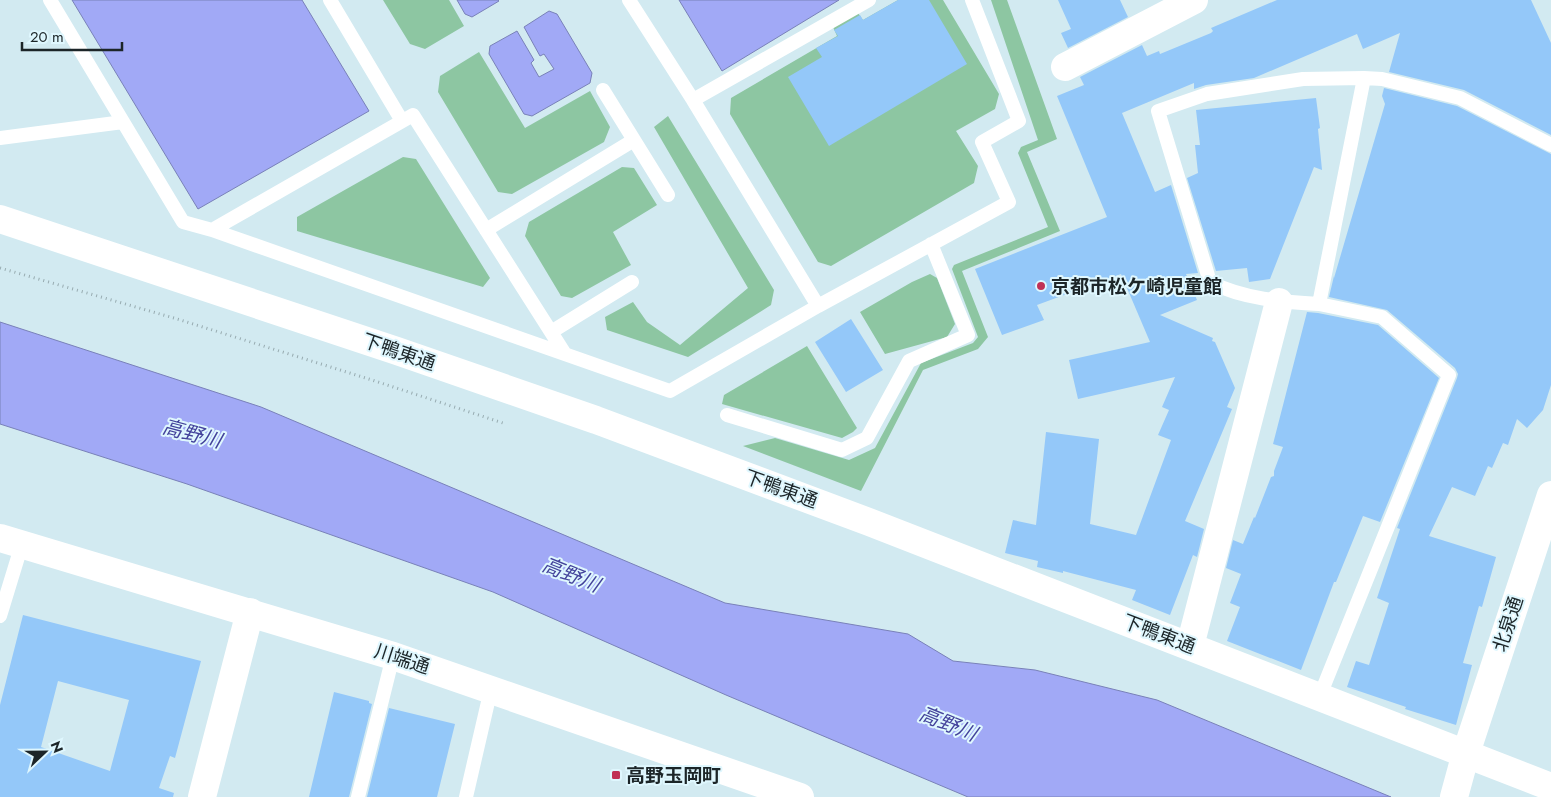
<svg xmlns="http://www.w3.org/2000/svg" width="1551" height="797" font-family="Jost,'Noto Sans JP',sans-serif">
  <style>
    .green { fill: #8dc6a2 }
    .water { fill: #a1a9f6; stroke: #7981b8 }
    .building { fill: #94c8f9; fill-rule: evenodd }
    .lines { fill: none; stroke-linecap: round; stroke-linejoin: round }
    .path { stroke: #97abb0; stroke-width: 3; stroke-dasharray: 1 4; stroke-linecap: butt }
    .service { stroke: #fff; stroke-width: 14 }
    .minor { stroke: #fff; stroke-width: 28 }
    .tertiary { stroke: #fff; stroke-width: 28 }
    .trunk { stroke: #fff; stroke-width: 28 }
    .poi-dot { fill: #c03156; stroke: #dff7fe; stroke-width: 2 }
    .labels { text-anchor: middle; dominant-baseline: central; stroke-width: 4; stroke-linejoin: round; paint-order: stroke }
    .poi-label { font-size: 19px; font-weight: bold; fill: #1c2528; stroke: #dff7fe; text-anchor: start }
    .street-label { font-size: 19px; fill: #1c2528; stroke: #dff7fe }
    .water-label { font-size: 20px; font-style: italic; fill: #43429b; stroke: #dff7fe }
  </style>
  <rect width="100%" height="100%" fill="#d2eaf1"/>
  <!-- green -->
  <path class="green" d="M 383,0 L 449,0 L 464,26 L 425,49 L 410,44 Z
    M 898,0 L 943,0 L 999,94 L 995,109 L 956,131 L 978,166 L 974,183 L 831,266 L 818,262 L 730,114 L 731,98 L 837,36 L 833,27 L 858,13 L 863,20 Z
    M 991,0 L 1007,0 L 1057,139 L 1027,152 L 1060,231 L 962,271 L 988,337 L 978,349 L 923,370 L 861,491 L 743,446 L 775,438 L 849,460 L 875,448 L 921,363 L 973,343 L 978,337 L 952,269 L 954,265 L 1048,227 L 1018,153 L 1021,147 L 1038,140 Z
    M 479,52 L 525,128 L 590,91 L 610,127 L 604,142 L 512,194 L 498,192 L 438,92 L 440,76 Z
    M 668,116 L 774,290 L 771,305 L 688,357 L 607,330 L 605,317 L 633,302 L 647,322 L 680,345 L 748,288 L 654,127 Z
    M 403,157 L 416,159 L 490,278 L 483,287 L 297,231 L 297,217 Z
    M 622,167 L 634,168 L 657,205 L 613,232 L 631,265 L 572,298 L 561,296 L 525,236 L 529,222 Z
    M 930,274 L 937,278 L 955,324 L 947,337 L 885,354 L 860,312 L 912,282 Z
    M 807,346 L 857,428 L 853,432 L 842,438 L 722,404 L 724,395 Z"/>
  <!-- water -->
  <path class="water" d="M 72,0 L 302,0 L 369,111 L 198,209 Z
    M 457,0 L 498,0 L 499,1 L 472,17 L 465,14 Z
    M 679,0 L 839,0 L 722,71 Z
    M 549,11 L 557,14 L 592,73 L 590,83 L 532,116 L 524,114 L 489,54 L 490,46 L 517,31 L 534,60 L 531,63 L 539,77 L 554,69 L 544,54 L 540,56 L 524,27 Z
    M 0,322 L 261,407 L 725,603 L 908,634 L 953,661 L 1035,670 L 1157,700 L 1391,797 L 968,797 L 726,695 L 493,592 L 187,484 L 0,424 Z"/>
  <!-- building -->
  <path class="building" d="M 898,0 L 929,0 L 967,64 L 829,146 L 788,77 L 822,57 L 816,48 L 838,36 L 834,30 L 860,15 L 863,20 Z
    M 1058,0 L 1120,0 L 1128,17 L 1068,48 L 1061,33 L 1071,29 Z
    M 1277,0 L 1531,0 L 1551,43 L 1551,135 L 1464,90 L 1389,72 L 1400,33 L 1363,49 L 1357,34 L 1254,78 L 1206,85 L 1194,89 L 1194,83 L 1122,113 L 1155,192 L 1171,185 L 1198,273 L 1186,274 L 1197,300 L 1160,315 L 1213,338 L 1212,341 L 1215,342 L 1235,388 L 1227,407 L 1232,409 L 1185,521 L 1204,529 L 1197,557 L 1193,555 L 1170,615 L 1132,600 L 1136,590 L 1063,571 L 1063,573 L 1037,567 L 1038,561 L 1005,553 L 1013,520 L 1036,525 L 1046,432 L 1099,439 L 1090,524 L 1136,535 L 1171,440 L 1158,435 L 1169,410 L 1162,407 L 1175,377 L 1078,399 L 1069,360 L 1150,342 L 1121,274 L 1037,305 L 1044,320 L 1002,335 L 975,269 L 1107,217 L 1057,96 L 1084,85 L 1080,77 L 1142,45 L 1147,56 L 1159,51 L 1160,54 L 1211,33 L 1213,31 L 1211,28 Z
    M 1384,88 L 1457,106 L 1551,154 L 1551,385 L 1543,410 L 1527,428 L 1517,419 L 1508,445 L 1503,443 L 1492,468 L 1488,466 L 1475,496 L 1452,487 L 1429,536 L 1496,557 L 1482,607 L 1479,606 L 1463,663 L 1472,665 L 1456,725 L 1405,709 L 1406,707 L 1347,687 L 1356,661 L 1369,665 L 1389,603 L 1377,598 L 1400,529 L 1397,528 L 1457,378 L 1458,374 L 1455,368 L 1387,310 L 1329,297 L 1334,276 L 1334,278 L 1385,104 L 1382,96 Z
    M 1316,98 L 1320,128 L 1318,129 L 1322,170 L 1314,167 L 1270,279 L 1249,282 L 1247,268 L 1216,271 L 1187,178 L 1198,173 L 1195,145 L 1200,145 L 1196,110 Z
    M 1307,312 L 1318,313 L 1378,325 L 1439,378 L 1380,522 L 1363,516 L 1336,582 L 1334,582 L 1301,670 L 1227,641 L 1240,607 L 1230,603 L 1241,574 L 1226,568 L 1233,540 L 1243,544 L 1254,517 L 1255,518 L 1271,477 L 1274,476 L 1274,471 L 1283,447 L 1273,444 Z
    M 851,319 L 883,370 L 846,392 L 815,342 Z
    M 23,615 L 201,661 L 175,758 L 170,756 L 159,788 L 174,793 L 173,797 L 0,797 L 0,705 ZM 58,681 L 129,700 L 110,771 L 41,747 Z
    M 334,692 L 369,701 L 369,703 L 372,704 L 349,797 L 309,797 Z
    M 389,708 L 455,724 L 437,797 L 367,797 Z"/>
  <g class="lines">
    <!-- path -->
    <path class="path" d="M 0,268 L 174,318 L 372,380 L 506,424"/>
    <!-- service -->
    <path class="service" d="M 50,0 L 183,222 L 212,230 L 670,391 L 818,306 L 1009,202 L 982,142 L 1019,121 L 972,0
      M 330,0 L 402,121
      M 629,0 L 693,100 L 818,306
      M 1364,78 L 1382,79 L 1460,98 L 1551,145
      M 603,90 L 668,195
      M 693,100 L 869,0
      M 0,138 L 123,122
      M 212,230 L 413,115 L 565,354
      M 486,230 L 634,140
      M 1319,304 C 1283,302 1243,299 1210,282 L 1158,111 L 1207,94 L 1303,79 L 1364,78 L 1319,304 L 1382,317 L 1449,375 L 1319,698
      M 551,332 L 632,282
      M 727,415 L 842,450 L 867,438 L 909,361 L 968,335 L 931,244
      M 0,616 L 22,544
      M 358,797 L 393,656
      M 466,797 L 491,689"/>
    <!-- minor -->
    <path class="minor" d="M 1065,67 L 1194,0
      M 0,219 L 397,351 L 596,420 L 869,522 L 1551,787
      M 1190,646 L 1279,302
      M 202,797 L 250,612"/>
    <!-- tertiary -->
    <path class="tertiary" d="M 1454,797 L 1466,753 L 1551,495"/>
    <!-- trunk -->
    <path class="trunk" d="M 0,538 L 393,656 L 800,797"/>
  </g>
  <!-- markers -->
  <g class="poi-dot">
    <circle cx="1041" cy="286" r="5"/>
    <rect x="611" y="770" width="10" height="10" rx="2.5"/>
  </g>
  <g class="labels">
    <!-- poi labels -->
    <g class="poi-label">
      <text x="1051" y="286">京都市松ケ崎児童館</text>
      <text x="626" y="775">高野玉岡町</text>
    </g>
    <!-- street labels -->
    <g class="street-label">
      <text transform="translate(399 352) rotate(19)">下鴨東通</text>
      <text transform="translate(781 489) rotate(20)">下鴨東通</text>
      <text transform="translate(1508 624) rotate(-72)">北泉通</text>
      <text transform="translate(1159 634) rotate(21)">下鴨東通</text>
      <text transform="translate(402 659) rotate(18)">川端通</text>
    </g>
    <!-- water labels -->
    <g class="water-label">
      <text transform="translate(192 434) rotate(15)">高野川</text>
      <text transform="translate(571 575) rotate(22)">高野川</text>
      <text transform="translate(948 724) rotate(22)">高野川</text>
    </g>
  </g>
  <!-- north arrow -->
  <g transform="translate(45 752) rotate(68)" stroke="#dff7fe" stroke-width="4" paint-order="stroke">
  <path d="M0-4L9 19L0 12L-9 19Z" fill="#1c2528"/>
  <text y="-8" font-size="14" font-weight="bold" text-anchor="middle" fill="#1c2528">N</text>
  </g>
  <!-- scale -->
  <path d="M22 42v8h100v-8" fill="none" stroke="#1c2528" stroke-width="2.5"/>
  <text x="30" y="42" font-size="15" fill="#1c2528" stroke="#dff7fe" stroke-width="4" paint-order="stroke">20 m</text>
</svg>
